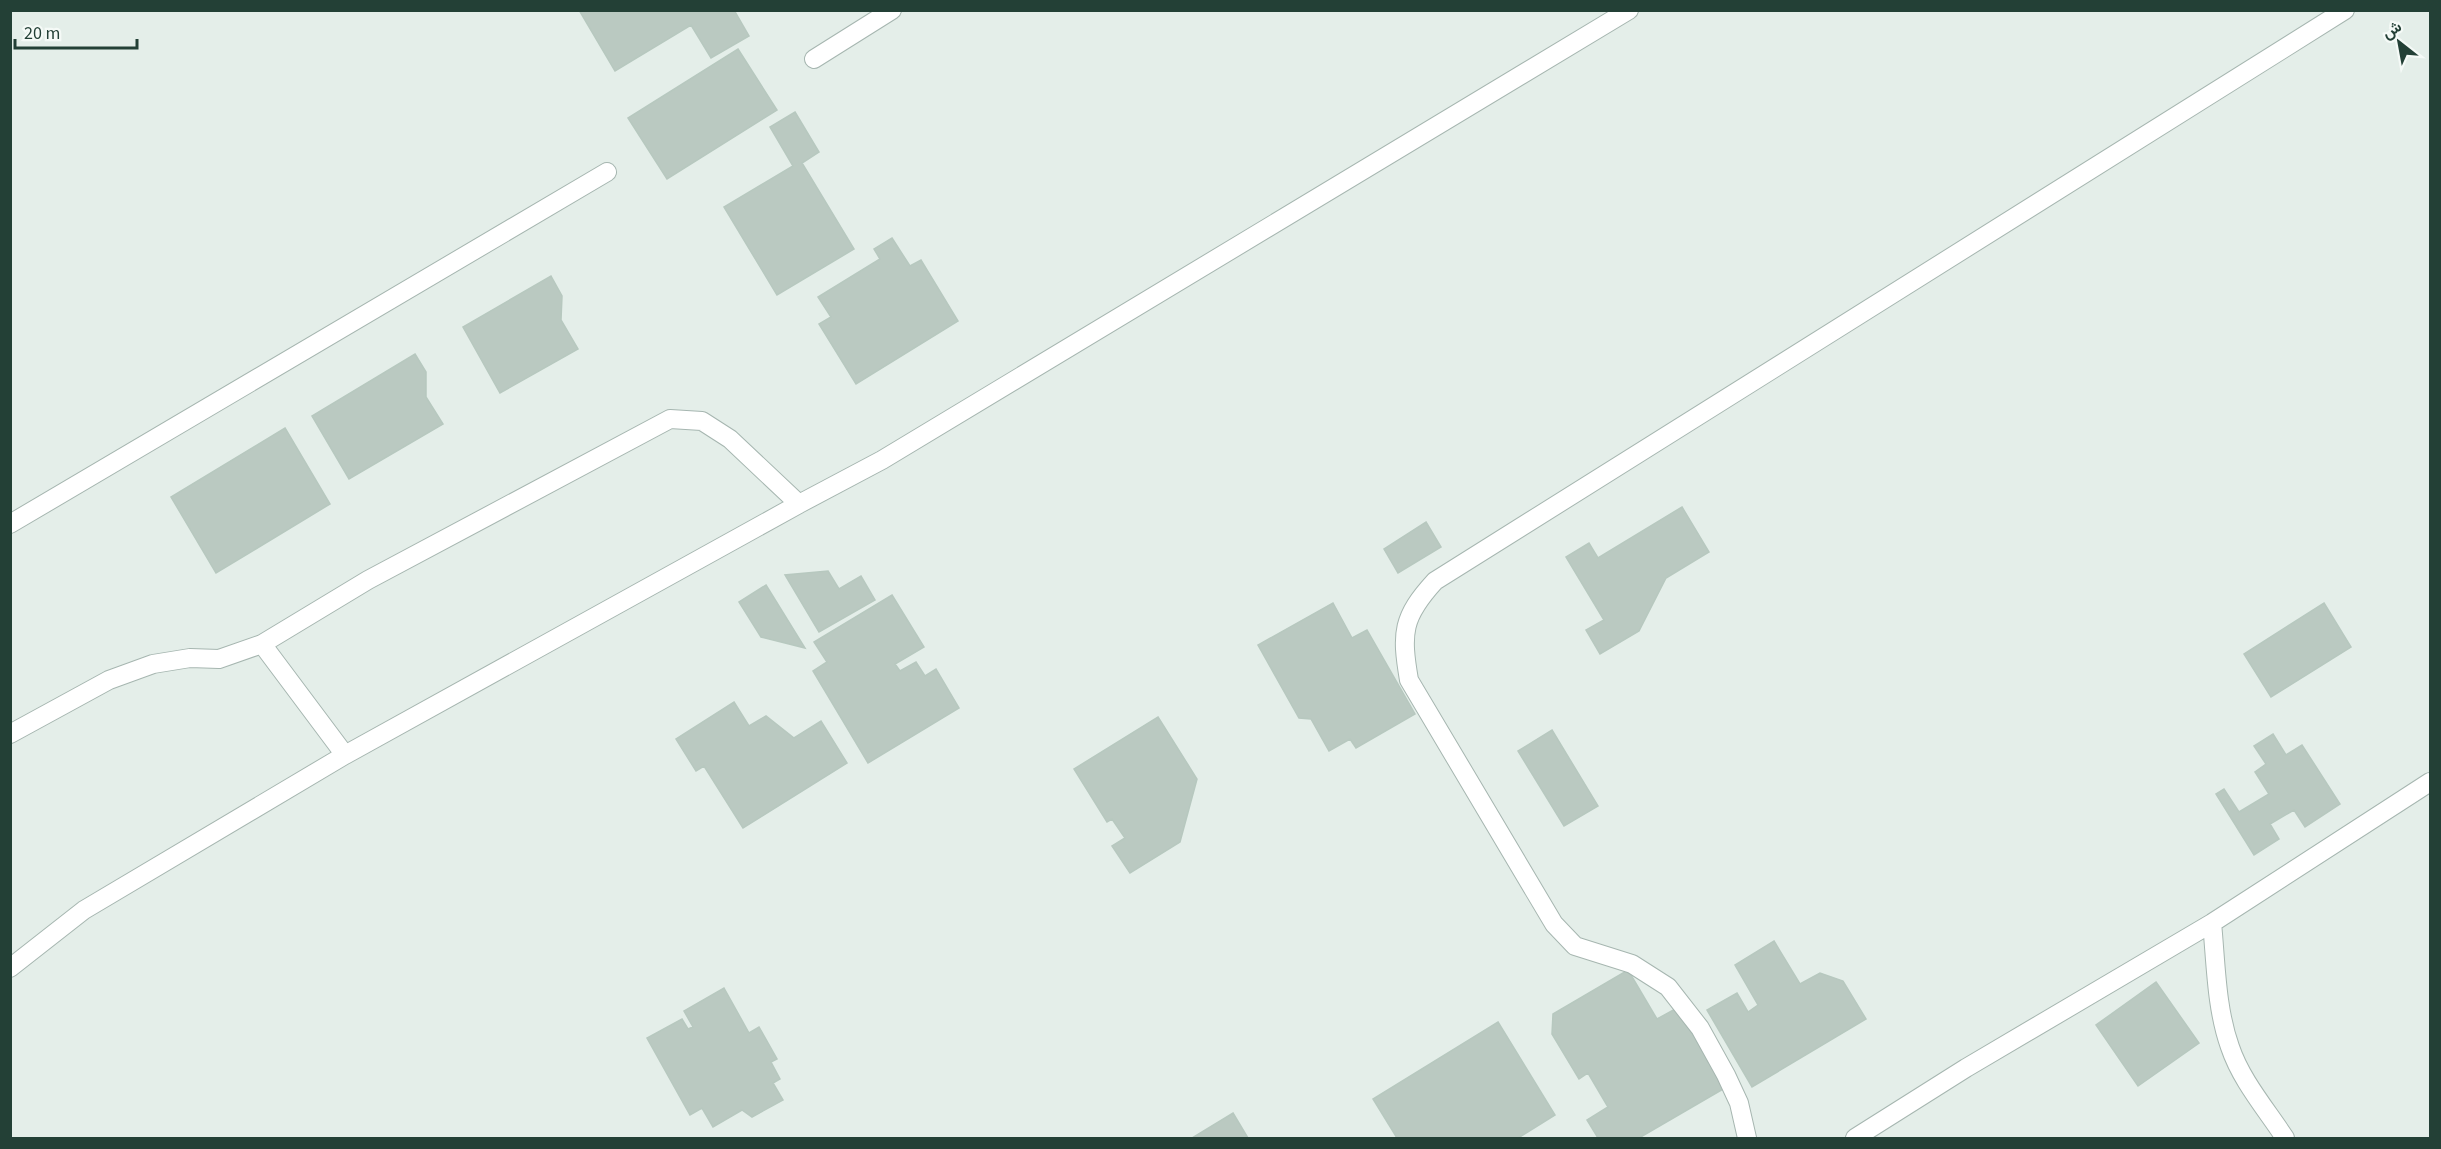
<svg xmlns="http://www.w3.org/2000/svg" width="2441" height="1149" font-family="'Source Sans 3',Vazirmatn,sans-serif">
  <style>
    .building { fill: #bac9c1; stroke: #b7c8bf; stroke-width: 1.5 }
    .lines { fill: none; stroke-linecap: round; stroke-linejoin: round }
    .street-casing { stroke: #a6b6b0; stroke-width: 20 }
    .street { stroke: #fff; stroke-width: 18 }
  </style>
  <rect width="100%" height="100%" fill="#e4eee9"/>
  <!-- building -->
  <path class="building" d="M 579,10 L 734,10 L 749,36 L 711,58 L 691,25 L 615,71 Z
    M 738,49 L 777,110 L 667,179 L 628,118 Z
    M 795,112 L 819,152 L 802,163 L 854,249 L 777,295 L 724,207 L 793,166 L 770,127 Z
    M 892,238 L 910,266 L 921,260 L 958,321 L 856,384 L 819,324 L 831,317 L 818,297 L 880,259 L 874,249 Z
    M 551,276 L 562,296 L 561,320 L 578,349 L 500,393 L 463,327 Z
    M 415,354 L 426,372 L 426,397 L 443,424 L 349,479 L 312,416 Z
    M 285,428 L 330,504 L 216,573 L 171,497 Z
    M 1682,507 L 1709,552 L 1666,578 L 1639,631 L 1600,654 L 1586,630 L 1604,620 L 1566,557 L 1589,543 L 1598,558 Z
    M 1426,522 L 1441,547 L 1398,573 L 1384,549 Z
    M 828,571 L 839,589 L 861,576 L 875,600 L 819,632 L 785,575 Z
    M 766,585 L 805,648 L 761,637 L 739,602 Z
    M 892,595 L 924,647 L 895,664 L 900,671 L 916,662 L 925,676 L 936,669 L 959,708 L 868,763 L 813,671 L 827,662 L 814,642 Z
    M 1333,603 L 1352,638 L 1367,630 L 1415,714 L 1356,748 L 1350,739 L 1329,751 L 1311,719 L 1299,718 L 1258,645 Z
    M 2324,603 L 2351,647 L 2271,697 L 2244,654 Z
    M 734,702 L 749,726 L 766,716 L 794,738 L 821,721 L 847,763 L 743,828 L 704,766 L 696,771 L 676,739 Z
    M 1158,717 L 1197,779 L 1180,842 L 1130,873 L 1112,846 L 1125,838 L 1112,819 L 1107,822 L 1074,769 Z
    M 1552,730 L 1598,806 L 1564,826 L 1518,751 Z
    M 2273,734 L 2286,755 L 2302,745 L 2340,804 L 2305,827 L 2294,810 L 2270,824 L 2279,839 L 2254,855 L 2216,794 L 2224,789 L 2239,812 L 2269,794 L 2255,772 L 2266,764 L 2254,746 Z
    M 1774,941 L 1800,984 L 1820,973 L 1843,981 L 1866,1019 L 1752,1087 L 1707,1010 L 1737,993 L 1748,1012 L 1758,1005 L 1735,965 Z
    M 1628,970 L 1657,1019 L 1677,1008 L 1725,1088 L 1639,1138 L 1598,1138 L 1587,1120 L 1608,1107 L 1588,1073 L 1579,1079 L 1552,1034 L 1553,1014 Z
    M 2156,982 L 2199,1043 L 2138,1086 L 2096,1025 Z
    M 724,988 L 749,1033 L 759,1027 L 777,1059 L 771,1062 L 780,1079 L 773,1083 L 783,1100 L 752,1117 L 742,1110 L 713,1127 L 702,1108 L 690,1115 L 647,1038 L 682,1019 L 688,1029 L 693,1027 L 684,1011 Z
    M 1498,1022 L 1555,1115 L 1518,1138 L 1397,1138 L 1373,1099 Z
    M 1233,1113 L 1248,1138 L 1192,1138 Z"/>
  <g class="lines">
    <defs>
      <path id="street" d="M 814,59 L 892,10
        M 10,524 L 607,172
        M 262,644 L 345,755
        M 10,734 L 109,680 L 153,664 L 190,658 L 219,659 L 262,644 L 368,580 L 670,419 L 702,421 L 730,439 L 799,504 L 882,460 L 1629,10
        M 2212,923 C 2216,963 2216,1008 2230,1047 C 2241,1080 2266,1109 2285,1138
        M 10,968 L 84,910 L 345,755 L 799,504
        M 1747,1138 L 1739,1103 L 1726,1075 L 1700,1028 L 1668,987 L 1632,964 L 1575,946 L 1554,924 L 1409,680 C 1401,633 1402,617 1435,581 L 2345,10
        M 1855,1138 L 1966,1068 L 2212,923 L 2430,782"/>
    </defs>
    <!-- street casing -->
    <use href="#street" class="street-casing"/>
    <!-- street -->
    <use href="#street" class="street"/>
  </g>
  <!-- border -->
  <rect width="2441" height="1149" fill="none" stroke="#234036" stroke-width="24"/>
  <!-- north arrow -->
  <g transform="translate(2399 42) rotate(329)" stroke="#f5faf7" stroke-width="4.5" paint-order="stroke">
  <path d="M0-4.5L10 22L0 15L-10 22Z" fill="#234036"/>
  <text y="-9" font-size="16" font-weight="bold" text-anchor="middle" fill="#234036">ش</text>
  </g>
  <!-- scale -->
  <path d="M15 39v9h122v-9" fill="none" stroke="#234036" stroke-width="3"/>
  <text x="24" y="39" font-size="18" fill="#234036" stroke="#f5faf7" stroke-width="4.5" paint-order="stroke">20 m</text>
</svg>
